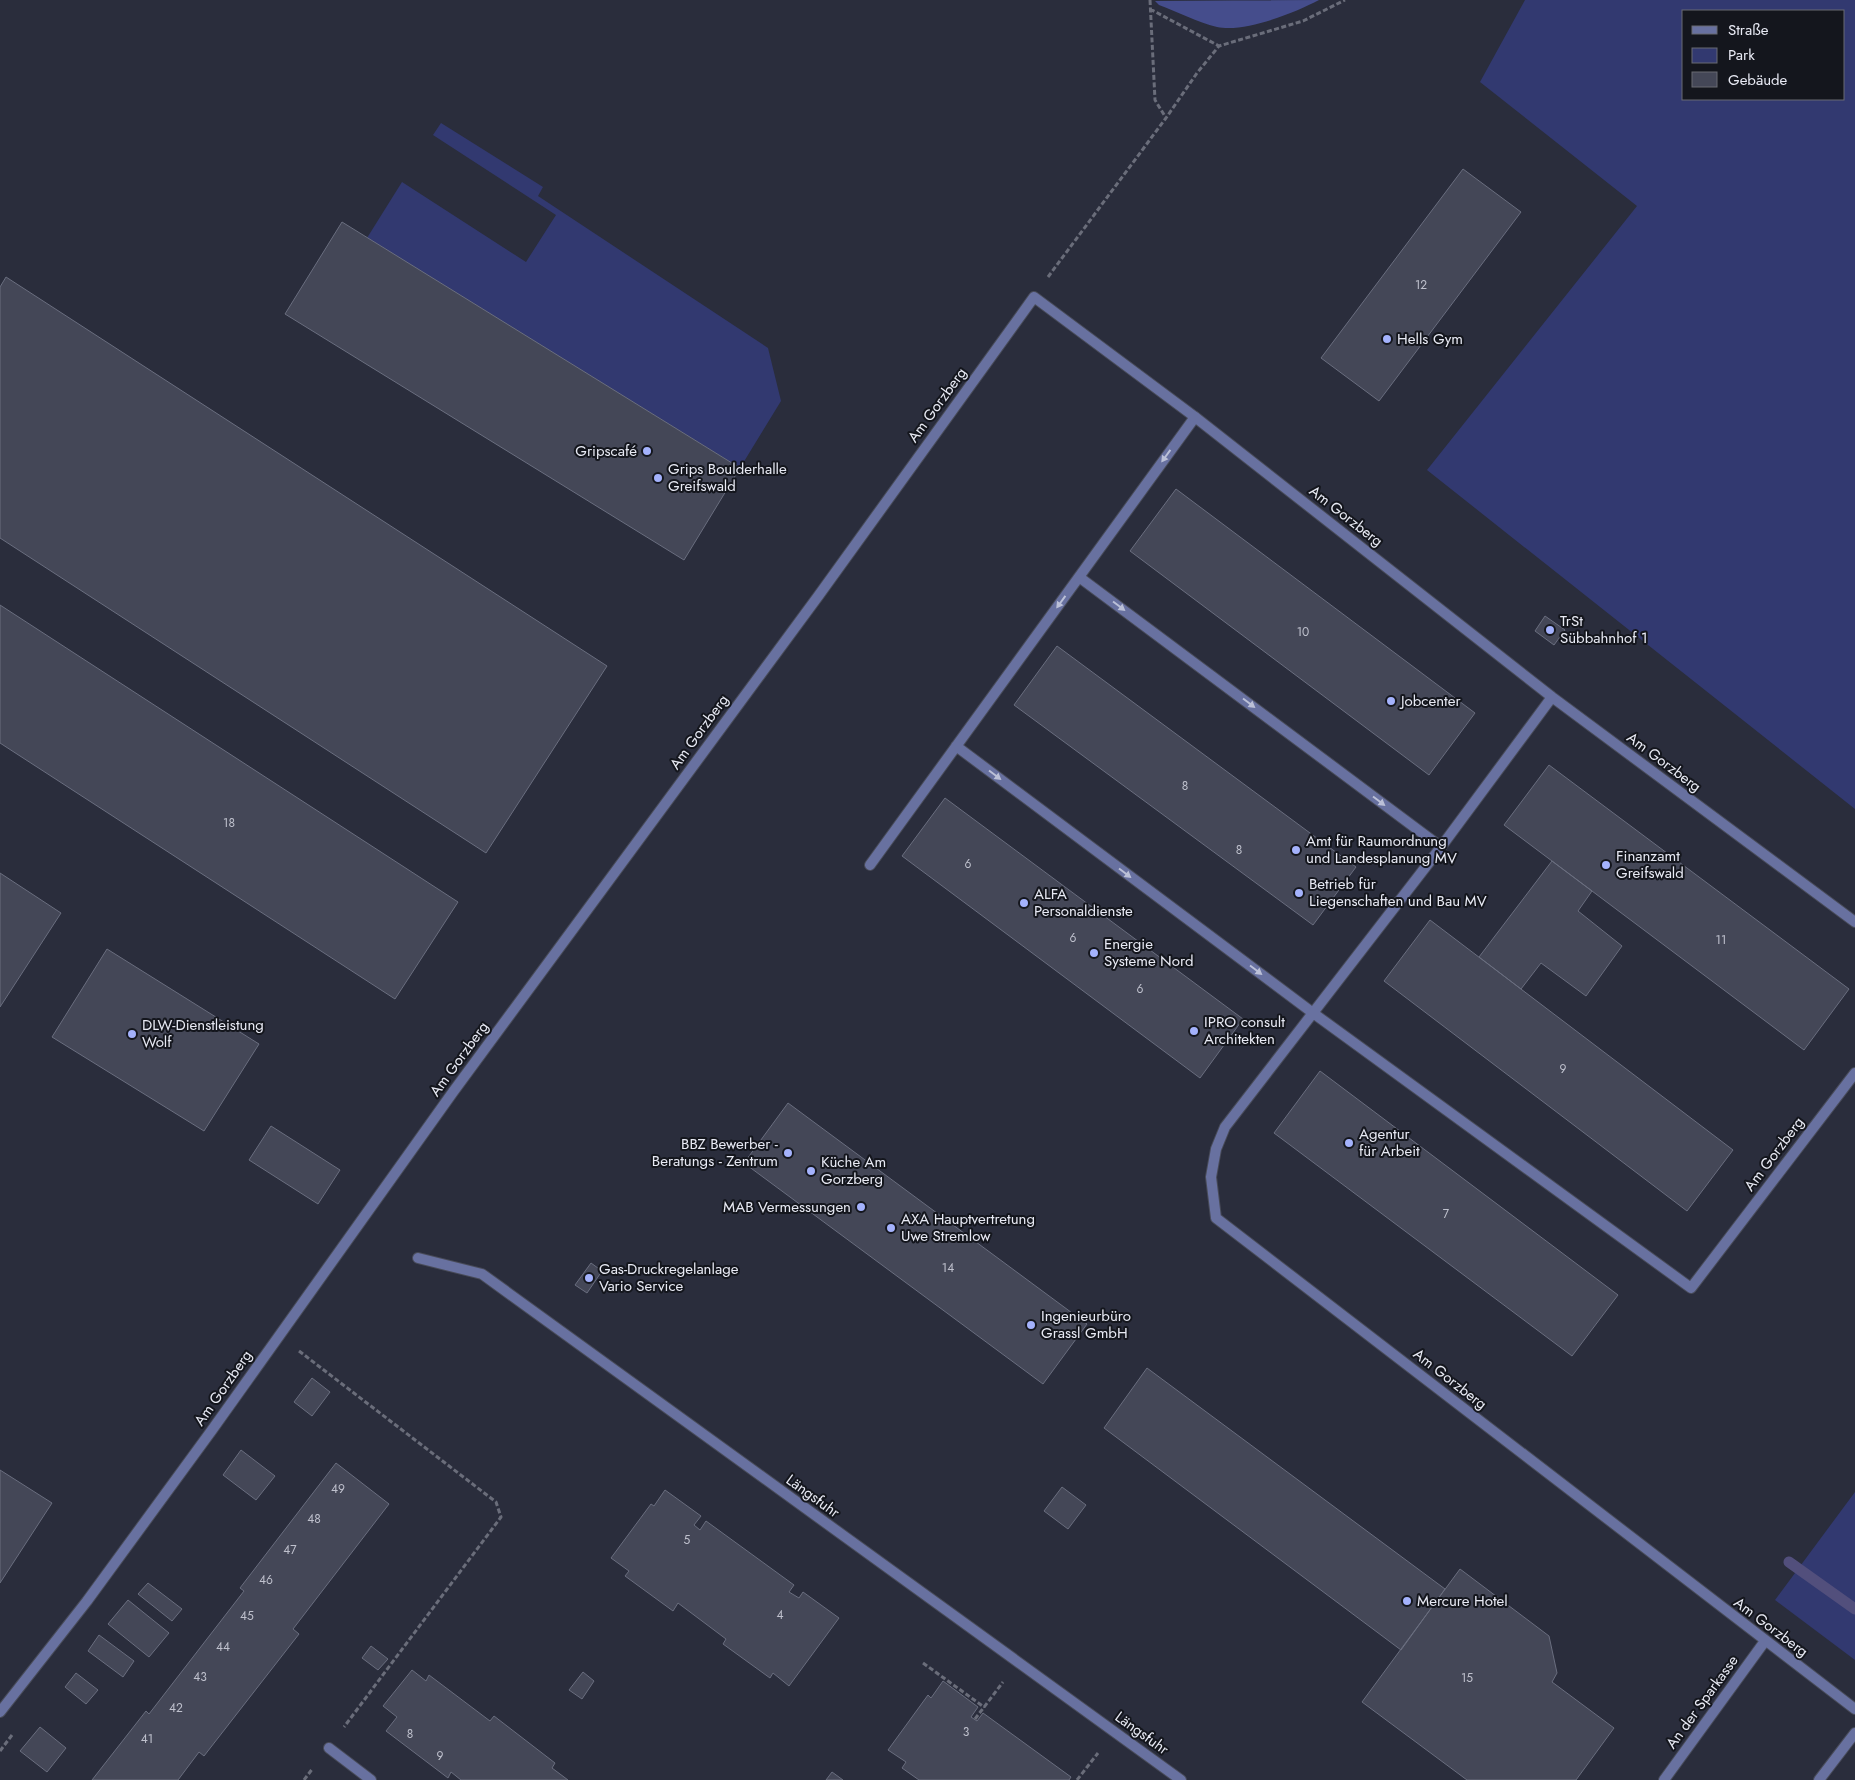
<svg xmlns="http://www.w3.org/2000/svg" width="1855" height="1780" font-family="Jost,sans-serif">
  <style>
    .green { fill: #323970; fill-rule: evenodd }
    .forest { fill: #454d8c }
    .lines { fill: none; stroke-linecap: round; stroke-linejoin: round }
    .stream { stroke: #524f7c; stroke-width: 11 }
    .building { fill: #444757; stroke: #6a6e7f }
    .lane-casing { stroke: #484b59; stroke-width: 12 }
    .street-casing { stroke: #484b59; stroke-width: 12 }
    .path { stroke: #6a6d7a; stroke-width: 3; stroke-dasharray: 5 2.5; stroke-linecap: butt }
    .lane { stroke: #6871a0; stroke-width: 10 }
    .street { stroke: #6871a0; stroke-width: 10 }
    .oneway { fill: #bbc0d7 }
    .poi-dot { fill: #a4b2fc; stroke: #14161d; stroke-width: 2 }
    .labels { text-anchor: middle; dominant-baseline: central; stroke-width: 4; stroke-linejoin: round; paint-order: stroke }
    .number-label { font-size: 12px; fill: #bfc1cd }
    .poi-label { font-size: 15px; fill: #e8eaf4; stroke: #14161d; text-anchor: start }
    .street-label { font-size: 15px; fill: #e8eaf4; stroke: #14161d }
  </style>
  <rect width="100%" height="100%" fill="#2a2d3c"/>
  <!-- green -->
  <path class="green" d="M 1525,0 L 1855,0 L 1855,809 L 1427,470 L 1637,206 L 1480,82 ZM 1684,11 L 1844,11 L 1844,99 L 1684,99 Z
    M 441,123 L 543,187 L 538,196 L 768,348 L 781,401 L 740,468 L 367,238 L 402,182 L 526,262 L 556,215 L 433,135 Z
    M 1855,1492 L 1855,1660 L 1775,1600 Z"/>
  <!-- forest -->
  <path class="forest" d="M 1319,0 C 1294,13 1245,33 1217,27 C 1197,22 1178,12 1159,5 L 1155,1 Z"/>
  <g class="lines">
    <!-- stream -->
    <path class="stream" d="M 1789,1562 L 1855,1609"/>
  </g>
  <!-- building -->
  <path class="building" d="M 1463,169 L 1521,212 L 1379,401 L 1321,358 Z
    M 342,222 L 740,468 L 684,560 L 285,314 Z
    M 6,277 L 607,666 L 486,853 L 0,538 L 0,287 Z
    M 1176,489 L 1475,713 L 1429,775 L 1130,551 Z
    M 0,605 L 458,902 L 395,999 L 0,743 Z
    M 1545,616 L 1565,630 L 1554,645 L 1535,631 Z
    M 1057,646 L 1356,867 L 1313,925 L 1014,705 Z
    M 1549,765 L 1849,989 L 1804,1050 L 1504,825 Z
    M 945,798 L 1243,1019 L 1200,1078 L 902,856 Z
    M 1552,861 L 1592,891 L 1578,911 L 1622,946 L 1586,996 L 1541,963 L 1521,989 L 1479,957 Z
    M 0,873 L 61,913 L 0,1007 Z
    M 1430,920 L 1733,1150 L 1687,1211 L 1384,981 Z
    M 107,949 L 259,1044 L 204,1131 L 52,1037 Z
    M 1320,1071 L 1618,1295 L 1572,1356 L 1274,1133 Z
    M 788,1103 L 1087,1324 L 1043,1384 L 744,1163 Z
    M 271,1126 L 340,1170 L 318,1204 L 249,1160 Z
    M 591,1263 L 602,1271 L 587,1293 L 575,1285 Z
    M 1147,1368 L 1445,1589 L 1401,1650 L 1104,1428 Z
    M 312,1378 L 330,1392 L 312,1416 L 294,1402 Z
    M 241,1450 L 275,1476 L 256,1500 L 223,1475 Z
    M 336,1463 L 389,1504 L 293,1629 L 299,1634 L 204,1756 L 199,1752 L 178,1780 L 92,1780 L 146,1711 L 149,1714 L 244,1591 L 240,1588 Z
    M 0,1470 L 52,1503 L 0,1583 Z
    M 1062,1487 L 1086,1505 L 1068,1529 L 1044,1511 Z
    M 665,1490 L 701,1516 L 694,1525 L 700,1530 L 706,1521 L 794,1585 L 789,1592 L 799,1598 L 803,1592 L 839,1618 L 789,1686 L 773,1673 L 770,1678 L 723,1644 L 726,1639 L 678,1603 L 673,1611 L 625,1576 L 629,1571 L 611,1558 L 651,1504 L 654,1506 Z
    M 1460,1569 L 1549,1636 L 1557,1673 L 1552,1682 L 1614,1728 L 1576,1780 L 1467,1780 L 1362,1702 Z
    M 148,1583 L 182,1609 L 172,1621 L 138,1594 Z
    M 128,1600 L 169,1633 L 149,1657 L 108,1624 Z
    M 99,1635 L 134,1661 L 123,1677 L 88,1651 Z
    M 371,1646 L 388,1659 L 378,1670 L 362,1658 Z
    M 412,1670 L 426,1681 L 429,1675 L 490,1721 L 494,1716 L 555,1763 L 552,1768 L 568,1780 L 461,1780 L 451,1772 L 448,1778 L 386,1731 L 397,1717 L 383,1706 Z
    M 583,1672 L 594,1681 L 582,1699 L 569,1690 Z
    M 76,1673 L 98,1690 L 86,1704 L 65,1687 Z
    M 943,1681 L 978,1707 L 971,1717 L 977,1721 L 983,1713 L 1071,1777 L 1069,1780 L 919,1780 L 902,1768 L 906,1762 L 888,1750 L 928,1695 L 931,1698 Z
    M 40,1727 L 66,1748 L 47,1772 L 20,1751 Z
    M 832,1772 L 843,1780 L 826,1780 Z"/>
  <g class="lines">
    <defs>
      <path id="lane" d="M 1079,577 L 1441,847
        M 956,746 L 1313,1013
        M 870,865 L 1195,417
        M 1819,1780 L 1855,1733"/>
      <path id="street" d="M 1552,697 L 1441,847 L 1225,1127 L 1216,1149 L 1211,1177 L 1216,1218 L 1855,1709
        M 1313,1013 L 1691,1288 L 1855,1073
        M 418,1258 L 482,1274 L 1181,1780
        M 0,1712 L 87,1601 L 212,1430 L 453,1092 L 819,595 L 1034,297 L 1195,417 L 1552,697 L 1855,922
        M 329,1748 L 371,1780
        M 1664,1780 L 1765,1641"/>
    </defs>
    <!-- lane casing -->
    <use href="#lane" class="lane-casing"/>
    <!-- street casing -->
    <use href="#street" class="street-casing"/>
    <!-- path -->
    <path class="path" d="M 1150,0 L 1155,100 L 1166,118
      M 1150,9 L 1219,46
      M 1048,277 L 1166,118 L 1197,73 L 1219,46 L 1303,21 L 1345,0
      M 299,1351 L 496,1502 L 501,1517 L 344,1727
      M 923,1663 L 984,1707
      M 975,1719 L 1003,1682
      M 0,1751 L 12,1735
      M 304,1780 L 313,1768
      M 1077,1780 L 1098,1753"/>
    <!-- lane -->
    <use href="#lane" class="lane"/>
    <!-- street -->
    <use href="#street" class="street"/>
  </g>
  <!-- one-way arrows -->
  <defs><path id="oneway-solid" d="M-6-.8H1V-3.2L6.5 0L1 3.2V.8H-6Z" transform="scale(1.25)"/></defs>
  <g class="oneway">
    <use href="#oneway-solid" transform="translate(1166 456) rotate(126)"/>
    <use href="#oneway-solid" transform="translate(1061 602) rotate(126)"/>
    <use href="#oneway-solid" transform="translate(1119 606) rotate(37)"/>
    <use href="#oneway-solid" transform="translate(1249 703) rotate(37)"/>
    <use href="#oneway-solid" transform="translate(995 775) rotate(37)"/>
    <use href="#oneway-solid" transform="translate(1379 801) rotate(37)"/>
    <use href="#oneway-solid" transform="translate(1125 873) rotate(37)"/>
    <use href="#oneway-solid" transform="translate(1256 970) rotate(37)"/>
  </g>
  <!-- markers -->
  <g class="poi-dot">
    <circle cx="1387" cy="339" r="5"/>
    <circle cx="647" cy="451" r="5"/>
    <circle cx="658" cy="478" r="5"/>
    <circle cx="1550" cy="630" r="5"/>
    <circle cx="1391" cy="701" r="5"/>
    <circle cx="1296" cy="850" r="5"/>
    <circle cx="1606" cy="865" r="5"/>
    <circle cx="1299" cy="893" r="5"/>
    <circle cx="1024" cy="903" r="5"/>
    <circle cx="1094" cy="953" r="5"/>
    <circle cx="1194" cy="1031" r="5"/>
    <circle cx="132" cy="1034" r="5"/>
    <circle cx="1349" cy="1143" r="5"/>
    <circle cx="788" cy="1153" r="5"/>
    <circle cx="811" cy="1171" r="5"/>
    <circle cx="861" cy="1207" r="5"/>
    <circle cx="891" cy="1228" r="5"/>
    <circle cx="589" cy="1278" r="5"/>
    <circle cx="1031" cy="1325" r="5"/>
    <circle cx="1407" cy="1601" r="5"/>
  </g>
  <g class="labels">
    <!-- number labels -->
    <g class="number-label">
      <text x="1421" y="285">12</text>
      <text x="1303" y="632">10</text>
      <text x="1185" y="786">8</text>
      <text x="229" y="823">18</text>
      <text x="1239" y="850">8</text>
      <text x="968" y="864">6</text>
      <text x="1073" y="938">6</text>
      <text x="1721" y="940">11</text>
      <text x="1140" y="989">6</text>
      <text x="1563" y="1069">9</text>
      <text x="1446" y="1214">7</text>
      <text x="948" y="1268">14</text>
      <text x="338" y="1489">49</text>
      <text x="314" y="1519">48</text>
      <text x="687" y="1540">5</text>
      <text x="290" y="1550">47</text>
      <text x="266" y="1580">46</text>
      <text x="780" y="1615">4</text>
      <text x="247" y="1616">45</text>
      <text x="223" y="1647">44</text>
      <text x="200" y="1677">43</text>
      <text x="1467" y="1678">15</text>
      <text x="176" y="1708">42</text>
      <text x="966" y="1732">3</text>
      <text x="410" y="1734">8</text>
      <text x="147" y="1739">41</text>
      <text x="440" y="1756">9</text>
    </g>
    <!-- poi labels -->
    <g class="poi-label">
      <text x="1397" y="339">Hells Gym</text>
      <text x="637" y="451" text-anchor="end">Gripscafé</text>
      <text x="668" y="469">Grips Boulderhalle<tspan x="668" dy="17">Greifswald</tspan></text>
      <text x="1560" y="621">TrSt<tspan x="1560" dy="17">Sübbahnhof 1</tspan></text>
      <text x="1401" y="701">Jobcenter</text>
      <text x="1306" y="841">Amt für Raumordnung<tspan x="1306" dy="17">und Landesplanung MV</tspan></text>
      <text x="1616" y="856">Finanzamt<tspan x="1616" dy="17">Greifswald</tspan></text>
      <text x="1309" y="884">Betrieb für<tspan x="1309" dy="17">Liegenschaften und Bau MV</tspan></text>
      <text x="1034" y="894">ALFA<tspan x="1034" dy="17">Personaldienste</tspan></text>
      <text x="1104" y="944">Energie<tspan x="1104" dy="17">Systeme Nord</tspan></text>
      <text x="1204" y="1022">IPRO consult<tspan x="1204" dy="17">Architekten</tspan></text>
      <text x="142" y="1025">DLW-Dienstleistung<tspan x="142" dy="17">Wolf</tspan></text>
      <text x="1359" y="1134">Agentur<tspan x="1359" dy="17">für Arbeit</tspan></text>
      <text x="778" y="1144" text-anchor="end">BBZ Bewerber -<tspan x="778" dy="17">Beratungs - Zentrum</tspan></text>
      <text x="821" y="1162">Küche Am<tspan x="821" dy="17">Gorzberg</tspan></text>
      <text x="851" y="1207" text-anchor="end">MAB Vermessungen</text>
      <text x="901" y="1219">AXA Hauptvertretung<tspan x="901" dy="17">Uwe Stremlow</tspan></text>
      <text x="599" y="1269">Gas-Druckregelanlage<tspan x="599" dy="17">Vario Service</tspan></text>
      <text x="1041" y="1316">Ingenieurbüro<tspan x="1041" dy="17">Grassl GmbH</tspan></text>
      <text x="1417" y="1601">Mercure Hotel</text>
    </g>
    <!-- street labels -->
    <g class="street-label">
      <text transform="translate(937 405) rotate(-54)">Am Gorzberg</text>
      <text transform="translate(1346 516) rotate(38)">Am Gorzberg</text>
      <text transform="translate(699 732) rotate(-54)">Am Gorzberg</text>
      <text transform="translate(1664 762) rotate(37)">Am Gorzberg</text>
      <text transform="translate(459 1059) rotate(-54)">Am Gorzberg</text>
      <text transform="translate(1774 1154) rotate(-53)">Am Gorzberg</text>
      <text transform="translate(1450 1379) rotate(38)">Am Gorzberg</text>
      <text transform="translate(223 1388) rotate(-55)">Am Gorzberg</text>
      <text transform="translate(813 1496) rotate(36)">Längsfuhr</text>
      <text transform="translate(1771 1627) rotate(37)">Am Gorzberg</text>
      <text transform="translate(1702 1702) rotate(-54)">An der Sparkasse</text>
      <text transform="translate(1142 1733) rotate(36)">Längsfuhr</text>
    </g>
  </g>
  <!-- legend -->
  <rect x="1682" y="10" width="162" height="90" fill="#14161d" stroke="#696b73"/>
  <rect x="1692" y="26" width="25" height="8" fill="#6871a0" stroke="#696b73"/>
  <text x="1728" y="35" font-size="15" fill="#e8eaf4">Straße</text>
  <rect x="1692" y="48" width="25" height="15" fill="#323970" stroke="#696b73"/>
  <text x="1728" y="60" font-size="15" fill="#e8eaf4">Park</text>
  <rect x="1692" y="72" width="25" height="15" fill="#444757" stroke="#696b73"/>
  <text x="1728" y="85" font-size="15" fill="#e8eaf4">Gebäude</text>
</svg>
